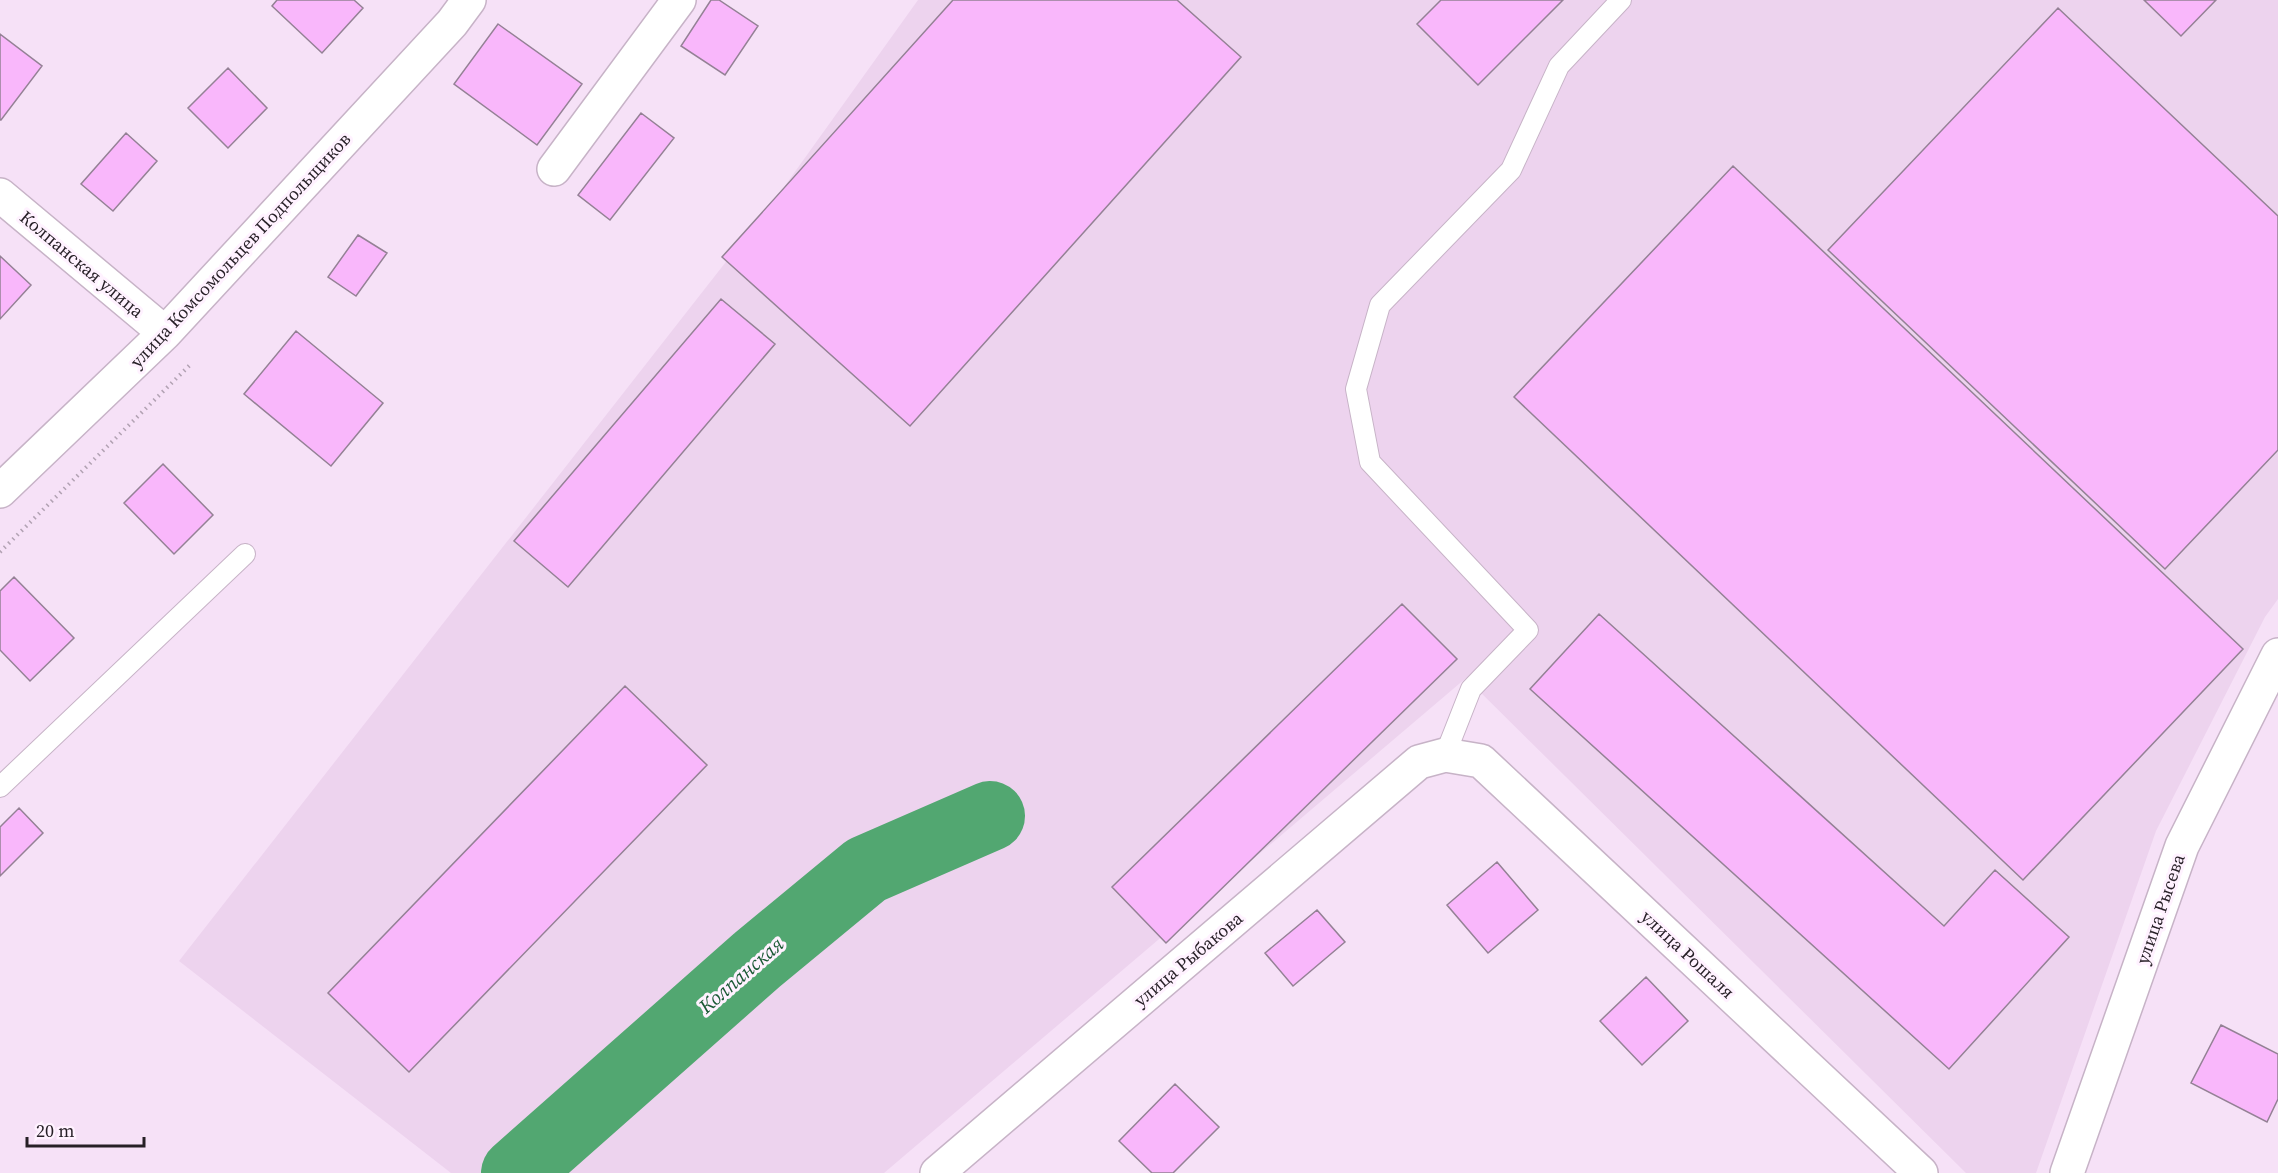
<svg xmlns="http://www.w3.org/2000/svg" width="2278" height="1173" font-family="'Source Serif 4',serif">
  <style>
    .built { fill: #edd3ee }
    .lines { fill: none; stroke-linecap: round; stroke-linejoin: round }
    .river { stroke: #52a771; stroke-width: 70 }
    .building { fill: #f9b7fb; stroke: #948195; stroke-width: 1.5 }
    .lane-casing { stroke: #c7b3c7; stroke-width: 22 }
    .street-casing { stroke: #c7b3c7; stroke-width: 36 }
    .secondary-casing { stroke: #c7b3c7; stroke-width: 36 }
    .path { stroke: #b2a2b3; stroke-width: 4; stroke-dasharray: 1.5 4.5; stroke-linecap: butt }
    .lane { stroke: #fff; stroke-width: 20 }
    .street { stroke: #fff; stroke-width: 33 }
    .secondary { stroke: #fff; stroke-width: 33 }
    .labels { text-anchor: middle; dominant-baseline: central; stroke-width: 6; stroke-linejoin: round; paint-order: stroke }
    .street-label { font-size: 18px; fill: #261f26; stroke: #fff2ff }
    .water-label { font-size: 20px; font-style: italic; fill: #1a5934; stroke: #fff2ff }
  </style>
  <rect width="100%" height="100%" fill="#f6e1f7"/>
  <!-- built -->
  <path class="built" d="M 918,0 L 2278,0 L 2278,599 L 2265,617 L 2156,831 L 2036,1173 L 1966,1173 L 1466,678 L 884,1173 L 451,1173 L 179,961 L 779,194 Z"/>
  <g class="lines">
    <!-- river -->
    <path class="river" d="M 516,1173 L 757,960 L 866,870 L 990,816"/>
  </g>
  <!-- building -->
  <path class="building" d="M 277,0 L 354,0 L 363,8 L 322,53 L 272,6 Z
    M 711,0 L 719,0 L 758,26 L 725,75 L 681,46 Z
    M 953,0 L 1177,0 L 1241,57 L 910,426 L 722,257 Z
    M 1441,0 L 1563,0 L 1478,85 L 1417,24 Z
    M 2144,0 L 2216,0 L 2181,36 Z
    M 2058,8 L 2278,216 L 2278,450 L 2165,569 L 1828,250 Z
    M 498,24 L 582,84 L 537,145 L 454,84 Z
    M 0,34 L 42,66 L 1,120 L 0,120 Z
    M 228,68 L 267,108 L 228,148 L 188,108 Z
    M 641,113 L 674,138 L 610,220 L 578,195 Z
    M 126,133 L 157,161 L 113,211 L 81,184 Z
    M 1733,166 L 2243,649 L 2023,880 L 1514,397 Z
    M 358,235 L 387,253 L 356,296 L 328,277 Z
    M 0,256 L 31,285 L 0,319 Z
    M 721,299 L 775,344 L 568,587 L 514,541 Z
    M 296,331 L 383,403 L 331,466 L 244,394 Z
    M 163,464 L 213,515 L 174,554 L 124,503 Z
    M 14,577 L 74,638 L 30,681 L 0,650 L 0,591 Z
    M 1402,604 L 1457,659 L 1166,943 L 1112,887 Z
    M 1599,614 L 1944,926 L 1995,870 L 2069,937 L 1949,1069 L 1530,689 Z
    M 625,686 L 707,765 L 409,1072 L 328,993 Z
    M 19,808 L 43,833 L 0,876 L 0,827 Z
    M 1497,862 L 1538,910 L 1488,953 L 1447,905 Z
    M 1317,910 L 1345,942 L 1293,986 L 1265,953 Z
    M 1646,977 L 1688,1021 L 1642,1065 L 1600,1021 Z
    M 2221,1025 L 2278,1054 L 2278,1099 L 2267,1122 L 2191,1083 Z
    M 1175,1084 L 1219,1127 L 1173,1173 L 1152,1173 L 1119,1141 Z"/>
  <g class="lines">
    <defs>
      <path id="lane" d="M 1445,755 L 1471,689 L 1528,630 L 1370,462 L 1356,389 L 1380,305 L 1511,170 L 1559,66 L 1621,0
        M 0,787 L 245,554"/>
      <path id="street" d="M 554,169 L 679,0
        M 0,195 L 165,333
        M 0,491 L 165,333 L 452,23 L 469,0
        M 937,1173 L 1419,762 L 1445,755 L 1481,761 L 1921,1173"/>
      <path id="secondary" d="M 2067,1173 L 2182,846 L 2278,655"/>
    </defs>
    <!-- lane casing -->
    <use href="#lane" class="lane-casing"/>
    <!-- street casing -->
    <use href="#street" class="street-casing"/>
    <!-- secondary casing -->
    <use href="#secondary" class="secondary-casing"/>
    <!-- path -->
    <path class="path" d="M 0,552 L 192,363"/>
    <!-- lane -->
    <use href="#lane" class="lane"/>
    <!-- street -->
    <use href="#street" class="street"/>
    <!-- secondary -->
    <use href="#secondary" class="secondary"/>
  </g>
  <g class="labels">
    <!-- street labels -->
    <g class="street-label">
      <text transform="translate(240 250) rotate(-47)">улица Комсомольцев Подпольщиков</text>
      <text transform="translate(82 264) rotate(40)">Колпанская улица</text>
      <text transform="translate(2160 909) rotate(-71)">улица Рысева</text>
      <text transform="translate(1688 954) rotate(43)">улица Рошаля</text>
      <text transform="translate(1188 959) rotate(-40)">улица Рыбакова</text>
    </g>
    <!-- water labels -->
    <g class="water-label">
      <text transform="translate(741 975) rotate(-41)">Колпанская</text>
    </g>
  </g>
  <!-- scale -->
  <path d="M27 1137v9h117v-9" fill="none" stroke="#261f26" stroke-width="3"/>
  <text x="36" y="1137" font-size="18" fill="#261f26" stroke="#fff2ff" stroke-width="4.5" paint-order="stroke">20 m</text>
</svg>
